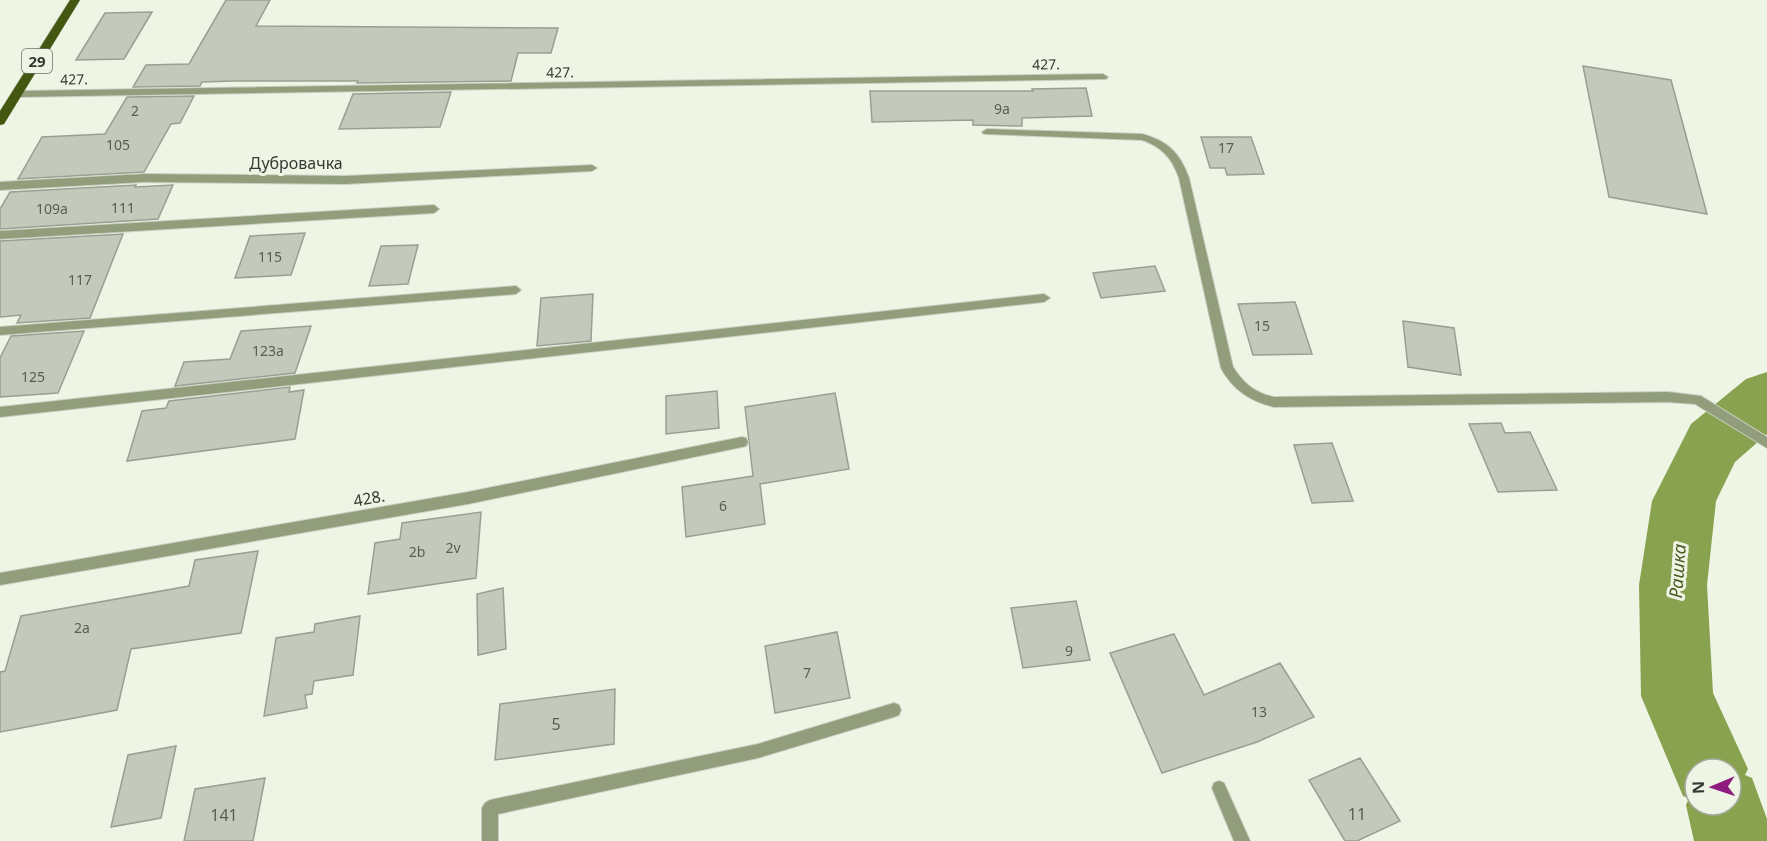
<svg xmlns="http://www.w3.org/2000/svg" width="1767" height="841" font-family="'Noto Sans',sans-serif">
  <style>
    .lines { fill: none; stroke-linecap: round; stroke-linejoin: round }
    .river { fill: #88a250; fill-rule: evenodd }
    .building { fill: #c4cabb; stroke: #999f91; stroke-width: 1.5 }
    .service-casing { stroke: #cacfc1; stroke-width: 2 }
    .minor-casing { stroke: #cacfc1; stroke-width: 2 }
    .primary-casing { stroke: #cacfc1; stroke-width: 1 }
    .service { fill: #919d7b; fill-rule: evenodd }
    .minor { fill: #919d7b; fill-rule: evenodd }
    .primary { fill: #445710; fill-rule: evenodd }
    .labels { text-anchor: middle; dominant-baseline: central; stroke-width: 6; stroke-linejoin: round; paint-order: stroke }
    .far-street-label { font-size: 14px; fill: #363933; stroke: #eff5e5 }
    .number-label { font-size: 14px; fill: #5a5d55 }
    .shield { fill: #eff5e5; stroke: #6e7168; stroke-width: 1.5 }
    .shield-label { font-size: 15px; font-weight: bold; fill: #363933 }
    .street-label { font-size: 16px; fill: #363933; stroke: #eff5e5 }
    .near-number-label { font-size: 16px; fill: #5a5d55 }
    .water-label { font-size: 18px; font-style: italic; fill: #4a5b21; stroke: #eff5e5 }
  </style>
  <rect width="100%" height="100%" fill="#eff5e5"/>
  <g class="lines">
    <!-- river -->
    <path class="river" d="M 1767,372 L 1767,434 L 1735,462 L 1716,501 L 1707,585 L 1713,693 L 1748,769 L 1745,775 L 1752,778 L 1767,819 L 1767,841 L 1694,841 L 1686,805 L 1689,798 L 1683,796 L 1641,696 L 1639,585 L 1652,501 L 1691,424 L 1746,379 ZM 1695,769 L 1731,769 L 1731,805 L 1695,805 Z"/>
  </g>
  <!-- building -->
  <path class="building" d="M 226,0 L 270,0 L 256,26 L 558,28 L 551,53 L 518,53 L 511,81 L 357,83 L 358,81 L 234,81 L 202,82 L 200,86 L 133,87 L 146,65 L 189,64 Z
    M 152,12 L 124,59 L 76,60 L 105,13 Z
    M 1583,66 L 1671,80 L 1707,214 L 1609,197 Z
    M 1086,88 L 1092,116 L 1022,118 L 1022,126 L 973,125 L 973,120 L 872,122 L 870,91 L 1033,91 L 1032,89 Z
    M 451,92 L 440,127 L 339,129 L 353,94 Z
    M 194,96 L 180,123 L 171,124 L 144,172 L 18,179 L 42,137 L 105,134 L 127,97 Z
    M 1201,137 L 1251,137 L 1264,174 L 1227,175 L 1225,168 L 1210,168 Z
    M 136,185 L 135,187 L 173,185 L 158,219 L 0,229 L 0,209 L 10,192 Z
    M 305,233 L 291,275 L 235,278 L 250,236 Z
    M 123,234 L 90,318 L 17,323 L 21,315 L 0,317 L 0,241 Z
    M 418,245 L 408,284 L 369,286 L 381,246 Z
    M 1155,266 L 1165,291 L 1101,298 L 1093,273 Z
    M 593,294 L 591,341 L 537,346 L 541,298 Z
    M 1295,302 L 1312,354 L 1253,355 L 1238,304 Z
    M 1403,321 L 1454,328 L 1461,375 L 1408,367 Z
    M 311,326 L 295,373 L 175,386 L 184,362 L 230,359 L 241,331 Z
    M 84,331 L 58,393 L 0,397 L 0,358 L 11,336 Z
    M 290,387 L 289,392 L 304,390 L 295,439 L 127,461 L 142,411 L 166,408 L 169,401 Z
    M 717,391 L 719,428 L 666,434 L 666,396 Z
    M 835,393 L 849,469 L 760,484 L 765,524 L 686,537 L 682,487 L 753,476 L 745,407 Z
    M 1501,423 L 1505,433 L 1530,432 L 1557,490 L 1498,492 L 1469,424 Z
    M 1332,443 L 1353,501 L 1312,503 L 1294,445 Z
    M 481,512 L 476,578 L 368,594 L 375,543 L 400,539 L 402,523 Z
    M 258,551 L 241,633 L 131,649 L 117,710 L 0,732 L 0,672 L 5,671 L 21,616 L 189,586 L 195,560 Z
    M 503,588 L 506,649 L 478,655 L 477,594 Z
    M 1076,601 L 1090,660 L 1023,668 L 1011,608 Z
    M 360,616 L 353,675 L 314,681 L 312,694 L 305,695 L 307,708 L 264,716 L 276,638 L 314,632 L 315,624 Z
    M 837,632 L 850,698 L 775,713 L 765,646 Z
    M 1174,634 L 1204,695 L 1280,663 L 1314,717 L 1257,742 L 1162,773 L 1110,653 Z
    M 615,689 L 614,744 L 495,760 L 500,704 Z
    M 176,746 L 161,818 L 111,827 L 128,755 Z
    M 1360,758 L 1400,821 L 1357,841 L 1345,841 L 1309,780 Z
    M 265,778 L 253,841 L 184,841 L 195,789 Z"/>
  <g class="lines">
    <defs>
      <path id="service" d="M 1044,294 L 1050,298 L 1044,302 L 0,417 L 0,407 Z"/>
      <path id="minor" d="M 1103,74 L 1108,77 L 1106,79 L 17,97 L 12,94 L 17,91 Z
        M 987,129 L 1142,134 C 1168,141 1180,153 1189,178 L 1233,367 C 1243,383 1255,393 1274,397 L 1668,392 L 1701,396 L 1767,437 L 1767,448 L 1695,404 L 1668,402 L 1274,407 C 1250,401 1233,390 1221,368 L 1179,178 C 1172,158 1162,147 1142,140 L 984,134 L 982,132 Z
        M 592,165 L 597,168 L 592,171 L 345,184 L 144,182 L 0,190 L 0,182 L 144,174 L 345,176 Z
        M 434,205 L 439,209 L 434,213 L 0,239 L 0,231 Z
        M 516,286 L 521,290 L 516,294 L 0,335 L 0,327 Z
        M 742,437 L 746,438 L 748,442 L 746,446 L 742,447 L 468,504 L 0,585 L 0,573 L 468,492 Z
        M 894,703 L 899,705 L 901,710 L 899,715 L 894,717 L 758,758 L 498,814 L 498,841 L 482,841 L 482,808 L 485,803 L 490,800 L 758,744 Z
        M 1219,781 L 1224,783 L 1250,841 L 1234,841 L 1212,788 L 1214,783 Z"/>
      <path id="primary" d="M 70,0 L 80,0 L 4,124 L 0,125 L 0,111 Z"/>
    </defs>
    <!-- service casing -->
    <use href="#service" class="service-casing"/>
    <!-- minor casing -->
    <use href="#minor" class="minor-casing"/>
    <!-- primary casing -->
    <use href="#primary" class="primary-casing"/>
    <!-- service -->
    <use href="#service" class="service"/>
    <!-- minor -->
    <use href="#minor" class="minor"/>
    <!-- primary -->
    <use href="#primary" class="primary"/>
  </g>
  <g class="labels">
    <!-- far-street labels -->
    <g class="far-street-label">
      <text transform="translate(1046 64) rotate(-1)">427.</text>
      <text transform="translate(560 72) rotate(-1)">427.</text>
      <text transform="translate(74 79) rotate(-1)">427.</text>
    </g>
    <!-- number labels -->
    <g class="number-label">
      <text x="1002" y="108">9a</text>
      <text x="135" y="110">2</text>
      <text x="118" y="144">105</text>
      <text x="1226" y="147">17</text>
      <text x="123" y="207">111</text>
      <text x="52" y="208">109a</text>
      <text x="270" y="256">115</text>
      <text x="80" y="279">117</text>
      <text x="1262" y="325">15</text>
      <text x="268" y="350">123a</text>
      <text x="33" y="376">125</text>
      <text x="723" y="505">6</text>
      <text x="453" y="547">2v</text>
      <text x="417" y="551">2b</text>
      <text x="82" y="627">2a</text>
      <text x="1069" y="650">9</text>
      <text x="807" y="672">7</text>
      <text x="1259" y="711">13</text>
    </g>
    <!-- shield labels -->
    <rect class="shield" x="22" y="49" width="30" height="24" rx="4.5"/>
    <g class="shield-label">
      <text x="37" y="61">29</text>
    </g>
    <!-- street labels -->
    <g class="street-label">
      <text x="296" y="163">Дубровачка</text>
      <text transform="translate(369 498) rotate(-10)">428.</text>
    </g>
    <!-- near-number labels -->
    <g class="near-number-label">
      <text x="556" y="724">5</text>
      <text x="1357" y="814">11</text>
      <text x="224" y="815">141</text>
    </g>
    <!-- water labels -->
    <g class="water-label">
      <text transform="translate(1677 571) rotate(-86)">Рашка</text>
    </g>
  </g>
  <!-- north arrow -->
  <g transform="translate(1713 787) rotate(268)"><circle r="28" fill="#eff5e5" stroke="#a5aa9e" stroke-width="1.5"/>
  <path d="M0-4.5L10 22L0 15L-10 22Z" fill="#8d1c7e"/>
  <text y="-9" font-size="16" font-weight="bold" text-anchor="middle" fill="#363933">N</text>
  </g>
</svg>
